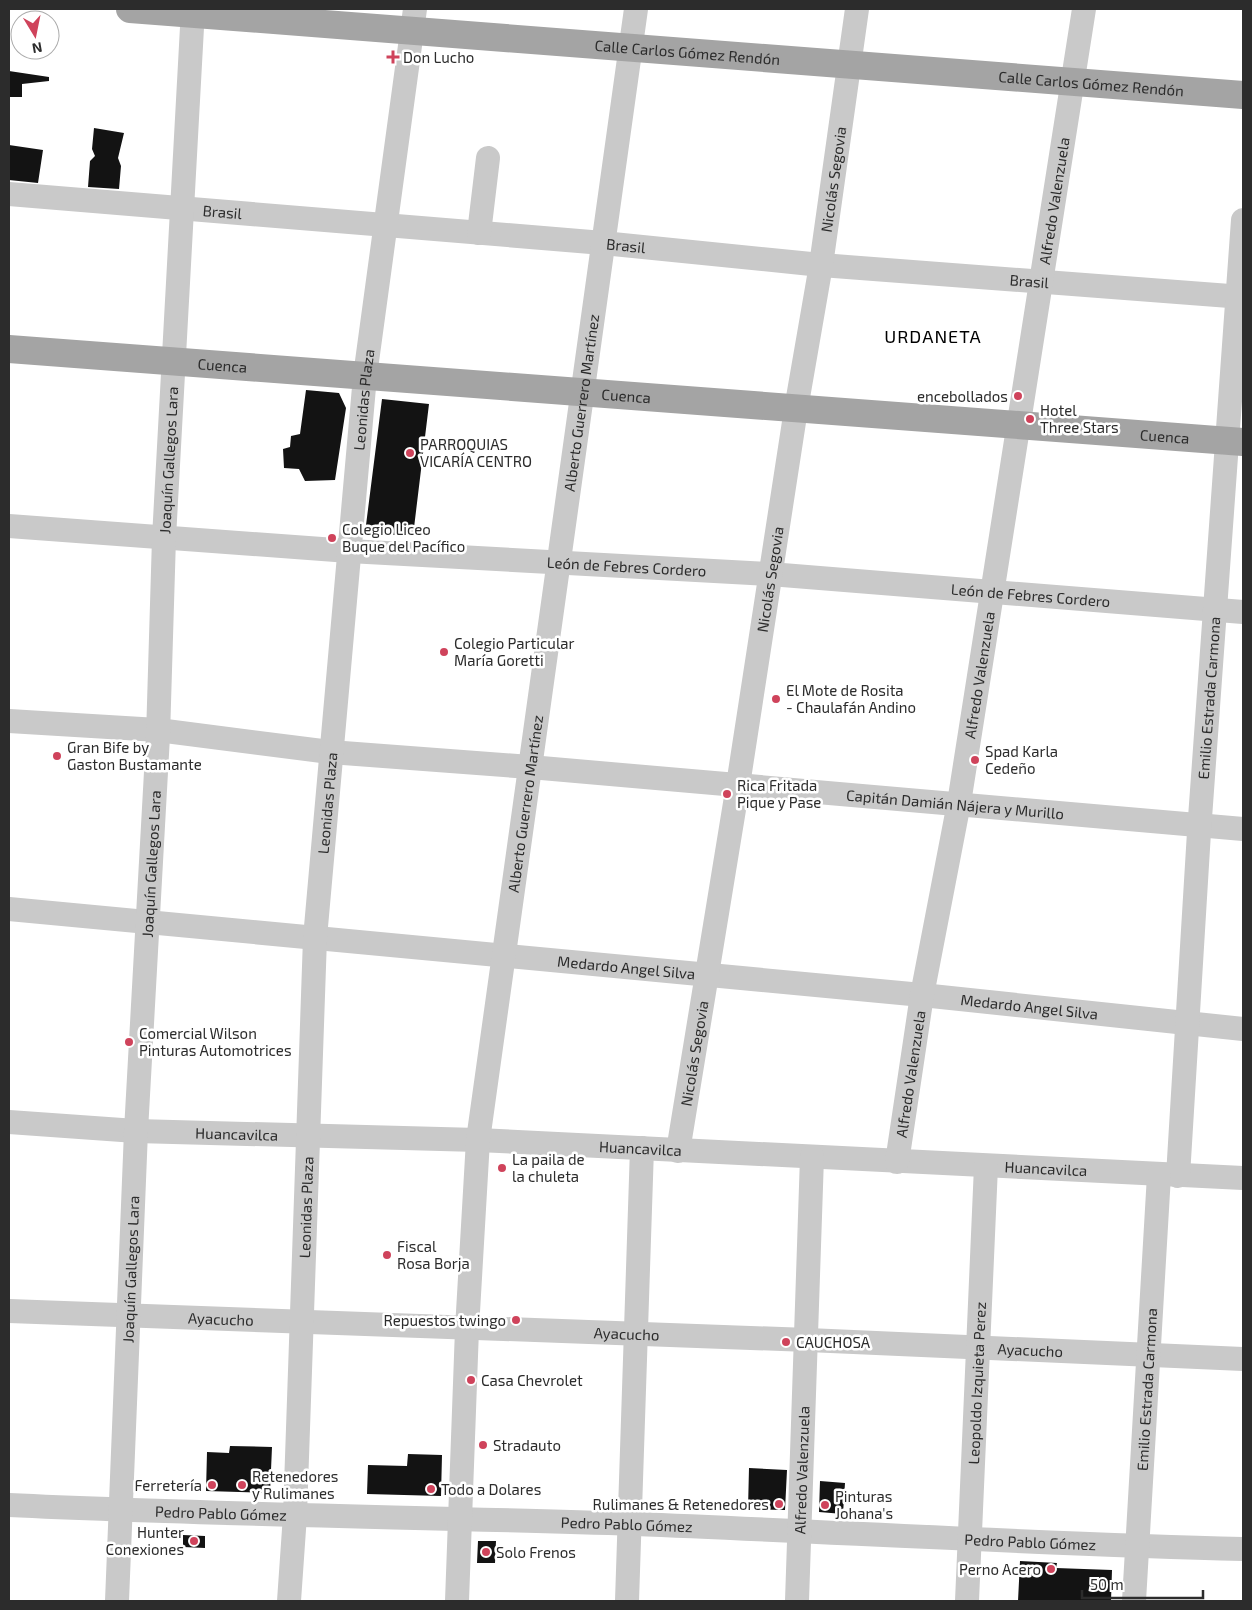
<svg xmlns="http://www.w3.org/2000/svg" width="1252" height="1610" font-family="'Exo 2',sans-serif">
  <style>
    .building { fill: #131313 }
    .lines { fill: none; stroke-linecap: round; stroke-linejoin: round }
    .minor { stroke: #c9c9c9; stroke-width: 24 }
    .major { stroke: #a4a4a4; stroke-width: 28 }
    .poi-dot { fill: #cf435b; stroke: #fff; stroke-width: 2 }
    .labels { text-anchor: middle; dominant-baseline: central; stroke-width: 5; stroke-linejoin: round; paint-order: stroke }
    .street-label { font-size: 15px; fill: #2c2c2c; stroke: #fff }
    .poi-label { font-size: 15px; fill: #2c2c2c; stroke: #fff; text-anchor: start }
    .quarter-label { font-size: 18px; letter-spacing: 1px; fill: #000; stroke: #fff }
  </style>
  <rect width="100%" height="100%" fill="#fff"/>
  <!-- building -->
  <path class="building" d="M 9,71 L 49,77 L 49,81 L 22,84 L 22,97 L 9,97 Z
    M 94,128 L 124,133 L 118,158 L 121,166 L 119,189 L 88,187 L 90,161 L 95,156 L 92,149 Z
    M 9,145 L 43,150 L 38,183 L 9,180 Z
    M 306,390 L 339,393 L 346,408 L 335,480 L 305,481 L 299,469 L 284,468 L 283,449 L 290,447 L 291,436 L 300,434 Z
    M 382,399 L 429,404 L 413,536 L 365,533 Z
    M 230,1446 L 272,1447 L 270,1493 L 206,1491 L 207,1452 L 229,1453 Z
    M 408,1454 L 442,1455 L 441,1496 L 367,1494 L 368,1465 L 407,1466 Z
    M 749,1468 L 787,1470 L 785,1510 L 748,1509 Z
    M 820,1481 L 845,1483 L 843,1514 L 819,1512 Z
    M 183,1535 L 205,1536 L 205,1548 L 183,1547 Z
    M 478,1541 L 496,1541 L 495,1563 L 477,1563 Z
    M 1020,1561 L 1057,1563 L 1056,1568 L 1112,1570 L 1111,1601 L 1018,1601 Z"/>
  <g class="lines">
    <!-- minor -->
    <g class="minor">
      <path id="s1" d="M 9,194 L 603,243 L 821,265 L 1243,297"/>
      <path d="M 479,233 L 488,158"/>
      <path id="s2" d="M 9,526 L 349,551 L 770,574 L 1243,612"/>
      <path id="s3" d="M 9,721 L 158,730 L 330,752 L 530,767 L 1243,829"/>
      <path id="s4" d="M 9,909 L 922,995 L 1243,1029"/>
      <path id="s5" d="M 9,1122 L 136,1131 L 478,1140 L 1243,1178"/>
      <path id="s6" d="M 678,1151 L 738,785 L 796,409 L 821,265 L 857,9"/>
      <path id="s7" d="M 897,1162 L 922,995 L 959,803 L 1084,9"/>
      <path id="s8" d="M 1178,1176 L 1199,832 L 1243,220"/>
      <path id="s9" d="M 9,1311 L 808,1340 L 1243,1359"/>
      <path id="s10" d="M 9,1505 C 218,1515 427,1517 635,1524 C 838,1532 1040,1544 1243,1549"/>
      <path id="s11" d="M 117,1601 L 136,1131 L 158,736 L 164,538 L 193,9"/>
      <path id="s12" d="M 289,1601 L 295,1515 L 315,938 L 365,376 L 415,9"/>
      <path id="s13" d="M 457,1601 L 467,1329 L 478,1140 L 636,9"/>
      <path d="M 627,1601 L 642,1148"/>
      <path id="s14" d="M 797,1601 L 812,1157"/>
      <path id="s15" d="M 967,1601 L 986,1166"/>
      <path id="s16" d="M 1134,1601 L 1159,1175"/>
    </g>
    <!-- major -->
    <g class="major">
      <path id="s17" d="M 130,9 L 1243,95"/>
      <path id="s18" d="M 9,349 L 1243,442"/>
    </g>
  </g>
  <!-- markers -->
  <g class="poi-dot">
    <path d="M390.5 49.5h5v5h5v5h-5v5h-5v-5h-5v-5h5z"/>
    <circle cx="1018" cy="396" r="5"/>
    <circle cx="1030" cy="419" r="5"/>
    <circle cx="410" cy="453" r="5"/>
    <circle cx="332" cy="538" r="5"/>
    <circle cx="444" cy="652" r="5"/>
    <circle cx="776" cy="699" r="5"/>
    <circle cx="57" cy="756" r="5"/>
    <circle cx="975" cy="760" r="5"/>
    <circle cx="727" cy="794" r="5"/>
    <circle cx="129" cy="1042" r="5"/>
    <circle cx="502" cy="1168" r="5"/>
    <circle cx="387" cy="1255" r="5"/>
    <circle cx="516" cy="1320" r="5"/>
    <circle cx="786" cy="1342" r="5"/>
    <circle cx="471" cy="1380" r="5"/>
    <circle cx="483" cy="1445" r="5"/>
    <circle cx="212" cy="1485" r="5"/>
    <circle cx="242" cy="1485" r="5"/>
    <circle cx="431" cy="1489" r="5"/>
    <circle cx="779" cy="1504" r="5"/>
    <circle cx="825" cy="1505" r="5"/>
    <circle cx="194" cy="1541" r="5"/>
    <circle cx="486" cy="1552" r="5"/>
    <circle cx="1051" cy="1569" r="5"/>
  </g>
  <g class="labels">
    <!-- street labels -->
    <g class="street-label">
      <text stroke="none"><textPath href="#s17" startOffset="559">Calle Carlos Gómez Rendón</textPath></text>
      <text stroke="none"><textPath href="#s17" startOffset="964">Calle Carlos Gómez Rendón</textPath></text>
      <text stroke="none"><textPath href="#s6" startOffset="984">Nicolás Segovia</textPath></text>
      <text stroke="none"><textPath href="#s7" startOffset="974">Alfredo Valenzuela</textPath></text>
      <text stroke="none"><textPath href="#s1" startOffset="214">Brasil</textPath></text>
      <text stroke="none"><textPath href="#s1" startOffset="619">Brasil</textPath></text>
      <text stroke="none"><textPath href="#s1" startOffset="1024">Brasil</textPath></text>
      <text stroke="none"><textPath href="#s18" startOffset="214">Cuenca</textPath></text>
      <text stroke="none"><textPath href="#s18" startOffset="619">Cuenca</textPath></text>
      <text stroke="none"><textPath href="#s12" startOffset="1204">Leonidas Plaza</textPath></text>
      <text stroke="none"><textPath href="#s13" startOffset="1206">Alberto Guerrero Martínez</textPath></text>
      <text stroke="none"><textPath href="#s18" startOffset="1159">Cuenca</textPath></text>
      <text stroke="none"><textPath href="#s11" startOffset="1142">Joaquín Gallegos Lara</textPath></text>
      <text stroke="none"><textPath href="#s2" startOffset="619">León de Febres Cordero</textPath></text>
      <text stroke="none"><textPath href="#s6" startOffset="579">Nicolás Segovia</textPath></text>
      <text stroke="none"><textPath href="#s2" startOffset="1024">León de Febres Cordero</textPath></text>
      <text stroke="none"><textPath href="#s7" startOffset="494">Alfredo Valenzuela</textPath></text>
      <text stroke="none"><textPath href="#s8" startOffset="479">Emilio Estrada Carmona</textPath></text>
      <text stroke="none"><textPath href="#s12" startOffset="799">Leonidas Plaza</textPath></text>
      <text stroke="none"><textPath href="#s13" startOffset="801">Alberto Guerrero Martínez</textPath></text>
      <text stroke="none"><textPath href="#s3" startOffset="950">Capitán Damián Nájera y Murillo</textPath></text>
      <text stroke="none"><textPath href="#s11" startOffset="738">Joaquín Gallegos Lara</textPath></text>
      <text stroke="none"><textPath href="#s4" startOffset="620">Medardo Angel Silva</textPath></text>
      <text stroke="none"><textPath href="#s4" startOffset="1025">Medardo Angel Silva</textPath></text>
      <text stroke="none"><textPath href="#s6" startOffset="99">Nicolás Segovia</textPath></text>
      <text stroke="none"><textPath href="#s7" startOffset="89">Alfredo Valenzuela</textPath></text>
      <text stroke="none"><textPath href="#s5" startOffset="228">Huancavilca</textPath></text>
      <text stroke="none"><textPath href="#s5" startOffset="632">Huancavilca</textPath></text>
      <text stroke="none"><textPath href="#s5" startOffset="1038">Huancavilca</textPath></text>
      <text stroke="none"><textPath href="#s12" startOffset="394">Leonidas Plaza</textPath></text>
      <text stroke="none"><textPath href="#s11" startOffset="332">Joaquín Gallegos Lara</textPath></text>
      <text stroke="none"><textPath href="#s9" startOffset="212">Ayacucho</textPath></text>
      <text stroke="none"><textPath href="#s9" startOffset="618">Ayacucho</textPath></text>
      <text stroke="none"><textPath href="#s9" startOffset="1022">Ayacucho</textPath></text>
      <text stroke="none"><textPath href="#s15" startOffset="218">Leopoldo Izquieta Perez</textPath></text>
      <text stroke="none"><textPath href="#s16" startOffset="212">Emilio Estrada Carmona</textPath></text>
      <text stroke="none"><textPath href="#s14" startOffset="131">Alfredo Valenzuela</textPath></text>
      <text stroke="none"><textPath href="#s10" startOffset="212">Pedro Pablo Gómez</textPath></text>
      <text stroke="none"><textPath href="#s10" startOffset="618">Pedro Pablo Gómez</textPath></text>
      <text stroke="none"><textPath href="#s10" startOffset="1022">Pedro Pablo Gómez</textPath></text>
    </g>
    <!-- poi labels -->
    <g class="poi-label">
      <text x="403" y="57">Don Lucho</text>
      <text x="1008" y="396" text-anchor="end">encebollados</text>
      <text x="1040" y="410">Hotel<tspan x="1040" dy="17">Three Stars</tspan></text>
      <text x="420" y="444">PARROQUIAS<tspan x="420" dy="17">VICARÍA CENTRO</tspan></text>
      <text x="342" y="529">Colegio Liceo<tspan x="342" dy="17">Buque del Pacífico</tspan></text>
      <text x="454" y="643">Colegio Particular<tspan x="454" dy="17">María Goretti</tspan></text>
      <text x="786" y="690">El Mote de Rosita<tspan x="786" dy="17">- Chaulafán Andino</tspan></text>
      <text x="67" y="747">Gran Bife by<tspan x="67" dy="17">Gaston Bustamante</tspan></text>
      <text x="985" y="751">Spad Karla<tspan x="985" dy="17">Cedeño</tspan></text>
      <text x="737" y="785">Rica Fritada<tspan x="737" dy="17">Pique y Pase</tspan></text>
      <text x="139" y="1033">Comercial Wilson<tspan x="139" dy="17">Pinturas Automotrices</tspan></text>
      <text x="512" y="1159">La paila de<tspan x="512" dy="17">la chuleta</tspan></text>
      <text x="397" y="1246">Fiscal<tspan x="397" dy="17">Rosa Borja</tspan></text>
      <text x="506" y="1320" text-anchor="end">Repuestos twingo</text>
      <text x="796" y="1342">CAUCHOSA</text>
      <text x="481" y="1380">Casa Chevrolet</text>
      <text x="493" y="1445">Stradauto</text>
      <text x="252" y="1476">Retenedores<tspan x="252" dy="17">y Rulimanes</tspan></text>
      <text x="202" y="1485" text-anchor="end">Ferretería</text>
      <text x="441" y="1489">Todo a Dolares</text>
      <text x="835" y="1496">Pinturas<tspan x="835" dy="17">Johana's</tspan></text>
      <text x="769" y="1504" text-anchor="end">Rulimanes &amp; Retenedores</text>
      <text x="184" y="1532" text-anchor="end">Hunter<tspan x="184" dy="17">Conexiones</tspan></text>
      <text x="496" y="1552">Solo Frenos</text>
      <text x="1041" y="1569" text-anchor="end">Perno Acero</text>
    </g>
    <!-- quarter labels -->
    <g class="quarter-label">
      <text x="933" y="336">URDANETA</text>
    </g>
  </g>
  <!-- border -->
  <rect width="1252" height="1610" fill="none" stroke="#2c2c2c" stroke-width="20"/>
  <!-- north arrow -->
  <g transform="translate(35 35) rotate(170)"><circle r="24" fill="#ffffff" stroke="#ababab"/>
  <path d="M0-4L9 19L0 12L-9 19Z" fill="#cf435b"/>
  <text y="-8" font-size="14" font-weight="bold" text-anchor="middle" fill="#2c2c2c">N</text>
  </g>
  <!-- scale -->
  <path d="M1082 1590v8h121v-8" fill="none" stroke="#2c2c2c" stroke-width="2.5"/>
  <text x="1090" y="1590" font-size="15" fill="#2c2c2c" stroke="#ffffff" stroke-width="4" paint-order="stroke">50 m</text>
</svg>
